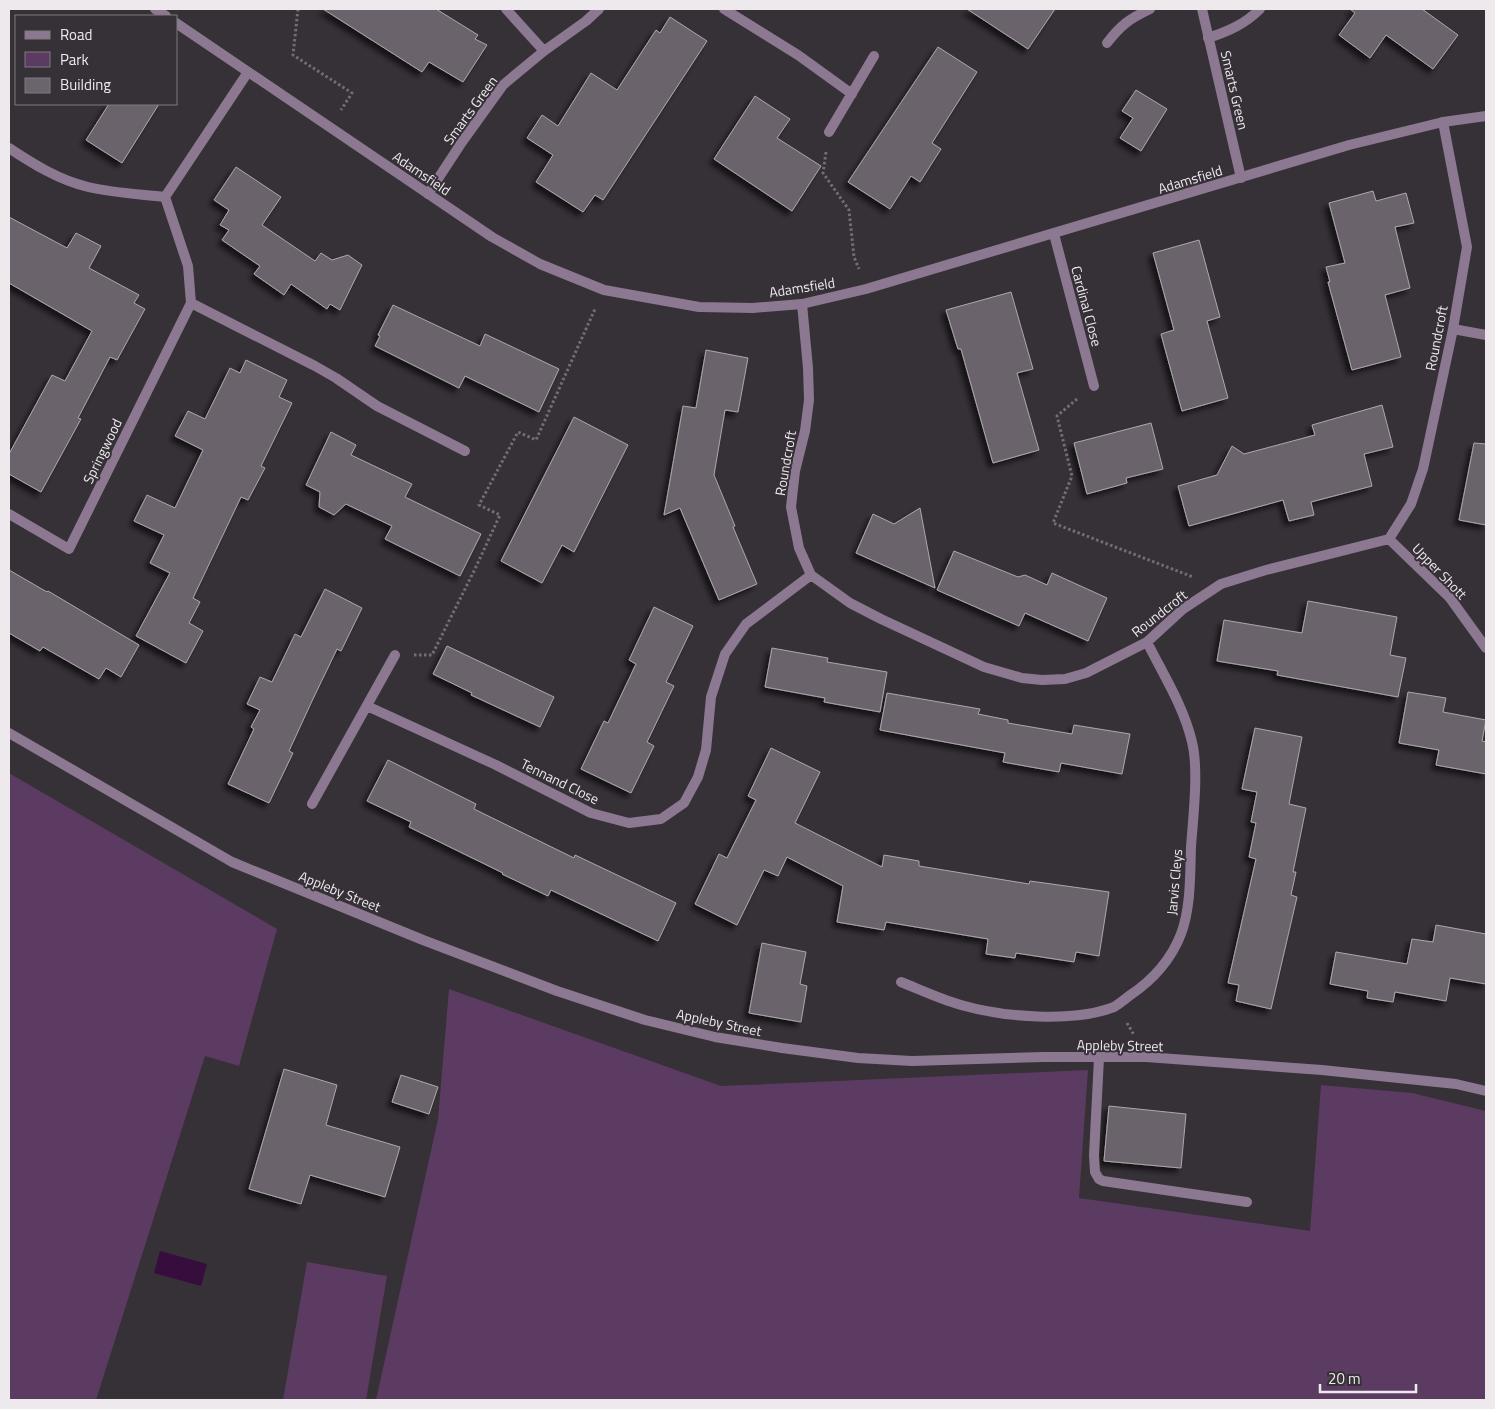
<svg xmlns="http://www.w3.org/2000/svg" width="1495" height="1409" font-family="'Titillium Web',sans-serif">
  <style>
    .green { fill: #5b3b61 }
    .water { fill: #360d3d }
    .building { fill: #6b646c; stroke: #ada6ae; filter: url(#shadow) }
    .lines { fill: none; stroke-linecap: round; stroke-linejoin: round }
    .path { stroke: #736e74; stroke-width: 3; stroke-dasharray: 2.5 2.5; stroke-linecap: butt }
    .service { stroke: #8c7890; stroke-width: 10 }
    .minor { stroke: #8c7890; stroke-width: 10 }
    .tertiary { stroke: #8c7890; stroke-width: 10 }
    .labels { text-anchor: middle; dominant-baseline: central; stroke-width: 4; stroke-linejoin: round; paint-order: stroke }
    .street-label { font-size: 14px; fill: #ede9ed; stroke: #363037 }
  </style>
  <defs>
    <filter id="shadow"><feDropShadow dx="-4.5" dy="4.5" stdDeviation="2.5" flood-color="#0009"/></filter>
  </defs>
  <rect width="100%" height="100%" fill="#363037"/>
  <!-- green -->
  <path class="green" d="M 9,773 L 277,929 L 239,1066 L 205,1056 L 96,1400 L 9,1400 Z
    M 449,989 L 721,1086 L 1088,1070 L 1079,1198 L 1310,1231 L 1321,1085 L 1412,1093 L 1486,1111 L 1486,1400 L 376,1400 L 438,1119 Z
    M 307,1262 L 387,1276 L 366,1400 L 283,1400 Z"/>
  <!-- water -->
  <path class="water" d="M 160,1251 L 207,1264 L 201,1286 L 154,1273 Z"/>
  <!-- building -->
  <path class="building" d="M 323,9 L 436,9 L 478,35 L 475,39 L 487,45 L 463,82 L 429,62 L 422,72 Z
    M 967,9 L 1055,9 L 1028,49 Z
    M 1350,9 L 1422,9 L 1458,35 L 1433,69 L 1386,35 L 1370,58 L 1339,35 L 1355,13 Z
    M 670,17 L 707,41 L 603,200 L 595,195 L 583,212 L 536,182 L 553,155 L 527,138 L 542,115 L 558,126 L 591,73 L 617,90 L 656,30 L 660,33 Z
    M 938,47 L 977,72 L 932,143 L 941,149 L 920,182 L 911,176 L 890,209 L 848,182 Z
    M 1136,90 L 1167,109 L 1141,151 L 1120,138 L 1133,118 L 1122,111 Z
    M 755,96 L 790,119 L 777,138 L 821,166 L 792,211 L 714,159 Z
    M 109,104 L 159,104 L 122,163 L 86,140 Z
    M 236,167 L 281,197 L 262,225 L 315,261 L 321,253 L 332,260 L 348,255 L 362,265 L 340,310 L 330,304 L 327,309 L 291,284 L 284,295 L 254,274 L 260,266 L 222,240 L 229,230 L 220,225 L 229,210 L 214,200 Z
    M 1373,191 L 1376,201 L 1406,193 L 1414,223 L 1395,227 L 1410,288 L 1385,295 L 1401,357 L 1352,370 L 1328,282 L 1330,282 L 1326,267 L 1345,263 L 1329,203 Z
    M 9,217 L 67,248 L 76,233 L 101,246 L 89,268 L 139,295 L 134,303 L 145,309 L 117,360 L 110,357 L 78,418 L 81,419 L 41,492 L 9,474 L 9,454 L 52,375 L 65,381 L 92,331 L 9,283 Z
    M 1199,240 L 1220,317 L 1207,321 L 1228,398 L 1182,411 L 1161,334 L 1174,330 L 1153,253 Z
    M 1011,292 L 1033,369 L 1017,373 L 1039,450 L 993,463 L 961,349 L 958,349 L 946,310 Z
    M 393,305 L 480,346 L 485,334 L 559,369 L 539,412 L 465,376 L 459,388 L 375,346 L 380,336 L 378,335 Z
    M 706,350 L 748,358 L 738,412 L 725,410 L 714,475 L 735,526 L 733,527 L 757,584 L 719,600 L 680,508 L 664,515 L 683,406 L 696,408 Z
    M 246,360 L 287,380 L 279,397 L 292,403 L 261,466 L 265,468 L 248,500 L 241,497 L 193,598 L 200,602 L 189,623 L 203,631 L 186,663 L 136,636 L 170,573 L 150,563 L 164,535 L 134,521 L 147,495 L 175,508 L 203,450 L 175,436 L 188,411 L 205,419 L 230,368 L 240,373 Z
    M 1382,405 L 1393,447 L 1364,454 L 1372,486 L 1311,502 L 1314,515 L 1289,521 L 1283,500 L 1189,526 L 1178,486 L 1217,475 L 1232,446 L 1244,454 L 1315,435 L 1312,425 Z
    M 574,417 L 628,445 L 574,552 L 562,545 L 542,583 L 501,561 Z
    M 1151,423 L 1163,469 L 1126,478 L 1127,483 L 1087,494 L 1074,443 Z
    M 331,432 L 356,445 L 351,455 L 412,484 L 405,497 L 481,534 L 460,576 L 385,539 L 392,526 L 346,504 L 334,515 L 319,507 L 320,492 L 306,485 Z
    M 1474,443 L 1486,444 L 1486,525 L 1459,520 Z
    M 920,508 L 935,588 L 856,553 L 873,514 L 894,524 Z
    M 954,551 L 1018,577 L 1025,575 L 1047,585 L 1052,573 L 1107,598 L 1088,641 L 1025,613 L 1019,626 L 937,590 Z
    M 9,570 L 47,592 L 48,591 L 139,645 L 121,677 L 106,668 L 99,679 L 43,647 L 40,651 L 9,633 Z
    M 325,589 L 362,608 L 341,651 L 337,649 L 312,701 L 289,751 L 293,753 L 269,803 L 228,784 L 254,729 L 251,727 L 260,710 L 247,704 L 260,677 L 272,682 L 295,634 L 301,637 Z
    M 1308,601 L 1397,617 L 1390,655 L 1406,658 L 1398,697 L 1277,675 L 1278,671 L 1217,661 L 1224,620 L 1302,633 Z
    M 654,607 L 693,626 L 666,682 L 674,686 L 647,742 L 654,746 L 631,793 L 581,769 L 604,721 L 608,723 L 636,664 L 629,660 Z
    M 447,646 L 554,697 L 540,727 L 471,695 L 472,693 L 433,674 Z
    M 772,648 L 828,658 L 827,662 L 887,672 L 880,712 L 824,702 L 825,698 L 765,687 Z
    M 1408,692 L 1446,698 L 1443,712 L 1486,720 L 1482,741 L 1486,742 L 1486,774 L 1436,765 L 1439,750 L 1399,743 Z
    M 887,693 L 980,709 L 978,714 L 1008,720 L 1008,723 L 1072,734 L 1074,725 L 1130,734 L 1122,774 L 1061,763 L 1059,772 L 1003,762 L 1005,753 L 880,730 Z
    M 1255,728 L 1302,737 L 1289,804 L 1306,808 L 1293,872 L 1296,872 L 1291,895 L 1297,897 L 1271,1009 L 1236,1001 L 1239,985 L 1228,983 L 1256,859 L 1249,857 L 1256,823 L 1251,822 L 1257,792 L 1242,789 Z
    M 771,748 L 820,772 L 795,823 L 882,867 L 884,855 L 919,861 L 919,866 L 1029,884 L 1030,881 L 1109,892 L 1099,956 L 1076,952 L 1074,962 L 1016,953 L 1015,958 L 986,954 L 988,939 L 886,922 L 884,930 L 837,922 L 843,886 L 787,857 L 778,876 L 764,870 L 737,925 L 695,904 L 719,854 L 727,858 L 756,800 L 748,796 Z
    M 388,760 L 476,804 L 474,809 L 574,858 L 575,855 L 676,903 L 658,941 L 551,890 L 548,896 L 502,874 L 503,873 L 409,827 L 411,822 L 367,801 Z
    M 1436,925 L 1486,934 L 1486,984 L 1450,978 L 1446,1001 L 1395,992 L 1393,1002 L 1367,998 L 1368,991 L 1330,984 L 1336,952 L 1407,964 L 1412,939 L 1433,942 Z
    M 762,943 L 806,952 L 800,984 L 807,986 L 801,1022 L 749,1013 Z
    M 284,1069 L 337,1085 L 326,1125 L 400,1147 L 385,1197 L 310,1175 L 301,1204 L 249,1189 Z
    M 401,1075 L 438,1087 L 429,1114 L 392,1102 Z
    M 1109,1106 L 1186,1114 L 1181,1168 L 1104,1161 Z"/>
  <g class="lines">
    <!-- path -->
    <path class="path" d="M 298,9 L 293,55 L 352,93 L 341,110
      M 826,152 L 823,173 L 849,210 L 854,257 L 859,269
      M 1077,399 L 1057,416 L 1072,476 L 1053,523 L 1193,577
      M 414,655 L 432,655 L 475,569 L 500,515 L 479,505 L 518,432 L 536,440 L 595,309
      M 1127,1023 L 1134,1035"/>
    <!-- service -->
    <path class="service" d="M 1208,38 C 1229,31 1245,24 1260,9
      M 1107,43 C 1121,25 1129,19 1150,9
      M 1099,1058 L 1094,1155 L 1095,1172 L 1099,1179 L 1103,1181 L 1247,1202"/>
    <!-- minor -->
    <path class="minor" d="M 506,9 L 544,51
      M 724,9 L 798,55 L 852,94
      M 1202,9 L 1241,178
      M 248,72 L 165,197 L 188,266 L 191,303 L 315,366 L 336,378 L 377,406 L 465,451
      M 829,132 L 874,56
      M 9,148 C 33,164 59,180 88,187 C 113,193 140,194 165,197
      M 428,194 L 462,142 L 503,85 L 544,51 L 586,21 L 599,9
      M 1054,234 L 1094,386
      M 802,304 L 808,368 L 809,400 L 805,431 L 795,471 L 791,507 L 799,548 L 811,575 L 850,603 L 881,619 L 984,667 L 1022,678 L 1042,680 L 1065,679 L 1086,673 L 1147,642 L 1183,609 L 1221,584 L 1266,570 L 1389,539 L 1411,504 L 1423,469 L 1453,329 L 1467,247 L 1443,122
      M 1453,329 L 1486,335
      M 9,514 L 69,549 L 191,303
      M 1389,539 L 1450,598 L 1486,648
      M 367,706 L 496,765 L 591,813 L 629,823 L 661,819 L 684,803 L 698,777 L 706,750 L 711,697 L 725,654 L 746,624 L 811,575
      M 9,733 L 232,862 L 423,940 L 557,991 L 645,1020 L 715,1037 L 782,1048 L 858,1058 L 912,1061 L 1043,1057 L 1146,1057 L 1322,1070 L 1456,1084 L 1486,1091
      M 312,804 L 395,655
      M 901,982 C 921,990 940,999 961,1005 C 1002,1017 1074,1023 1114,1007 C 1119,1004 1124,1000 1129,996 C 1153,980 1171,960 1181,934 C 1191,907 1190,875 1191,847 C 1193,818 1199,770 1192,742 C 1184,707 1163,674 1147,642"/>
    <!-- tertiary -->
    <path class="tertiary" d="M 155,9 L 166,16
      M 176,23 L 492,237 L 540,264 L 604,290 L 699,307 L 753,308 L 802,304 L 866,289 L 1349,145 L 1443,122 L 1486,116"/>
  </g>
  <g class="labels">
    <!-- street labels -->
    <g class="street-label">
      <text transform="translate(1235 90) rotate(77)">Smarts Green</text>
      <text transform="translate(470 110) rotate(-54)">Smarts Green</text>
      <text transform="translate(422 173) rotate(34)">Adamsfield</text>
      <text transform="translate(1190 179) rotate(-17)">Adamsfield</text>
      <text transform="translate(802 287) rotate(-9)">Adamsfield</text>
      <text transform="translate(1087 306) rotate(75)">Cardinal Close</text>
      <text transform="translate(1436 338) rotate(-79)">Roundcroft</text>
      <text transform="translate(102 451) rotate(-64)">Springwood</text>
      <text transform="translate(785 463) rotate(-80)">Roundcroft</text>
      <text transform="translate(1440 571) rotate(46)">Upper Shott</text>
      <text transform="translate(1159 613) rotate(-38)">Roundcroft</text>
      <text transform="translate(560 781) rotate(26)">Tennand Close</text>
      <text transform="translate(1174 882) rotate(-85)">Jarvis Cleys</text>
      <text transform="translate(340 891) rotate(22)">Appleby Street</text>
      <text transform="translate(719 1022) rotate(12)">Appleby Street</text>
      <text transform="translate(1120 1045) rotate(1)">Appleby Street</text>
    </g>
  </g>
  <!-- border -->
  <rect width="1495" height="1409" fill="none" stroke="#ede9ed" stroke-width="20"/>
  <!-- legend -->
  <rect x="15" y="15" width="162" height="90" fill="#363037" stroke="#7f7a80"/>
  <rect x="25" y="31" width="25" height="8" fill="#8c7890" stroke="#7f7a80"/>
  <text x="60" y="40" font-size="15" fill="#ede9ed">Road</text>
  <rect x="25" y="52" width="25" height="15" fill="#5b3b61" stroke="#7f7a80"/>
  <text x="60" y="65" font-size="15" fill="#ede9ed">Park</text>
  <rect x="25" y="78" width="25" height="15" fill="#6b646c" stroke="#7f7a80"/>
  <text x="60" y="90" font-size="15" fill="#ede9ed">Building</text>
  <!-- scale -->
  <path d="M1320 1384v8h96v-8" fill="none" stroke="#ede9ed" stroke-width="2.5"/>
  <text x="1328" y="1384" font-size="15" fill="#ede9ed" stroke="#363037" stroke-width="4" paint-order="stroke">20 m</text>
</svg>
